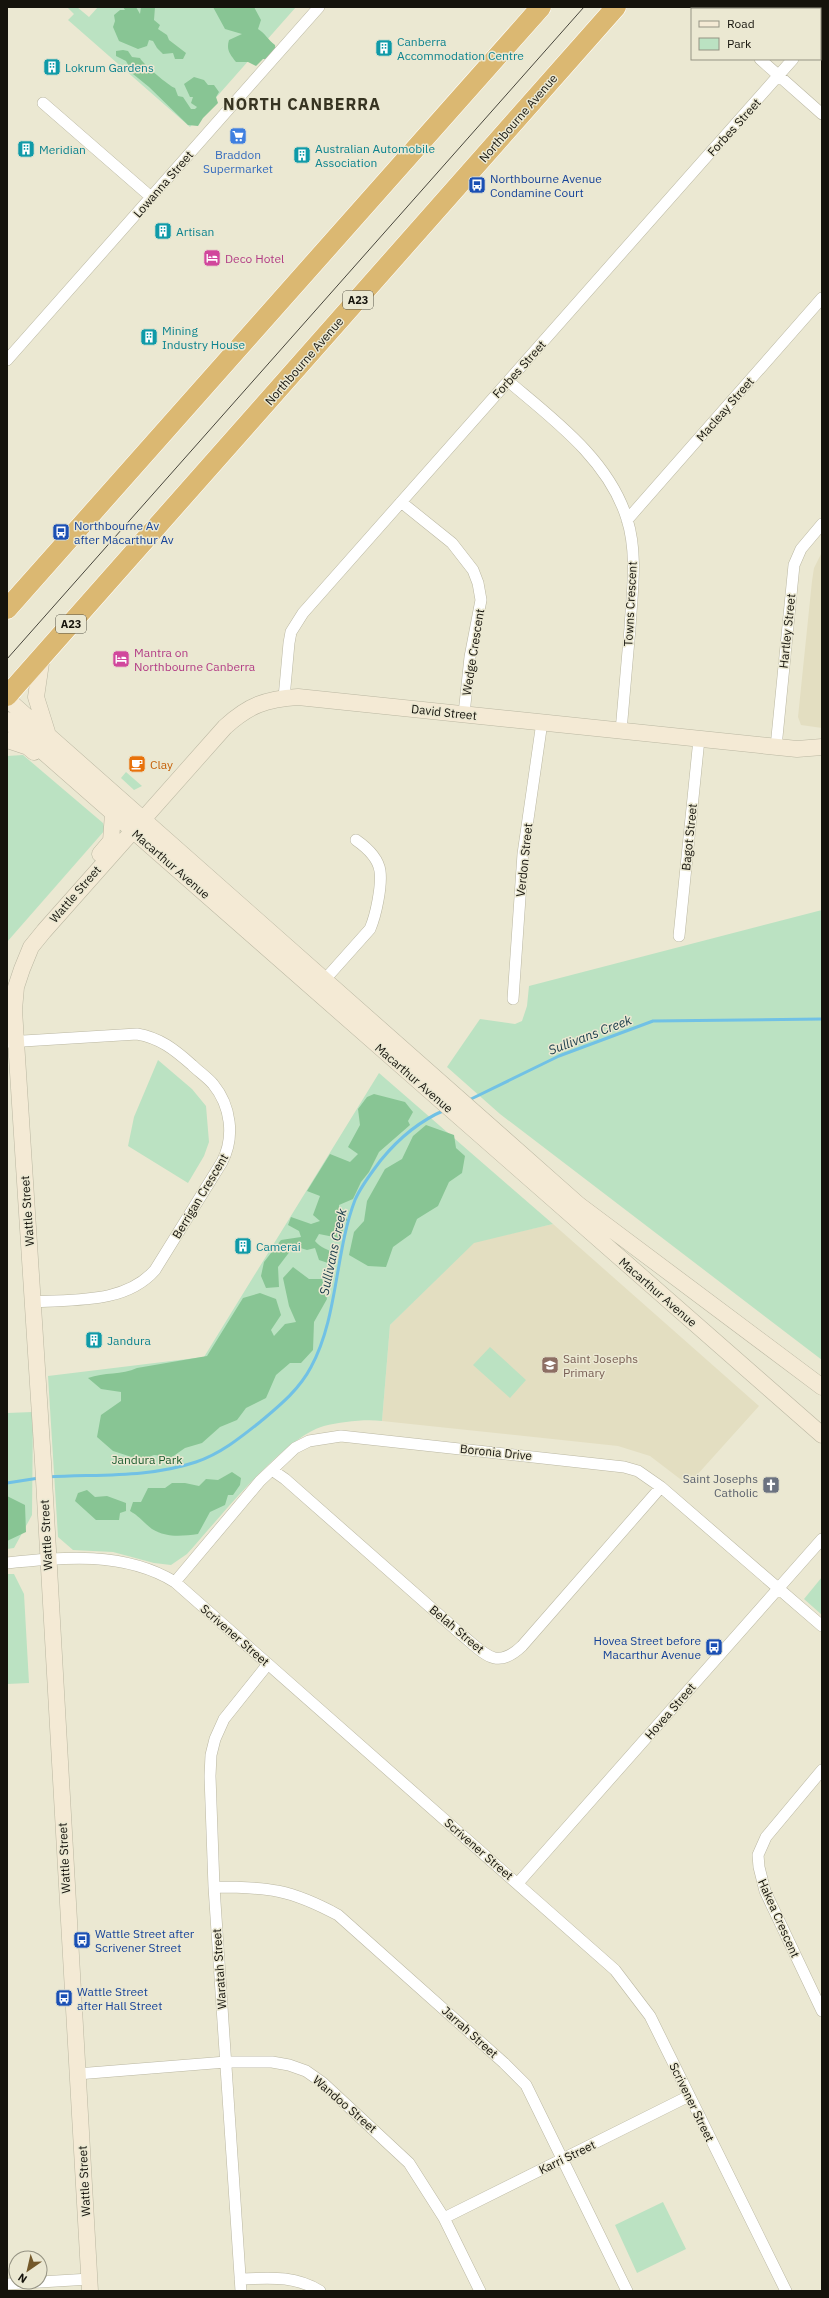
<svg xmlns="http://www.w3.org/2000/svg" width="829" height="2298" font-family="'IBM Plex Sans',sans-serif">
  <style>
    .built { fill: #e3dec1 }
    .green { fill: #bbe2c2 }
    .forest { fill: #88c594 }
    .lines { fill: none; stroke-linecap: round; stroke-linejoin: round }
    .stream { stroke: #71c1e5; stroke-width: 3 }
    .street-casing { stroke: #bab7a2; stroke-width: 12 }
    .secondary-casing { stroke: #bab7a2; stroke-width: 17 }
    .highway-casing { stroke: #fff; stroke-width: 21 }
    .street { stroke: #fff; stroke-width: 11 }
    .secondary { stroke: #f4ead5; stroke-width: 16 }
    .highway { stroke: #dbb872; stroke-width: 20 }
    .tram { stroke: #48463c; stroke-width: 1 }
    .labels { text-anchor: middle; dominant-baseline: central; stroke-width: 3; stroke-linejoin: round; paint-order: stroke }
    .shield { fill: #ebe8d2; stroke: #555347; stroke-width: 1 }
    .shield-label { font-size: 11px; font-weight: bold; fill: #15130c }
    .culture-label { font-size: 12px; fill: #0d838f; stroke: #ebe8d2; text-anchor: start }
    .street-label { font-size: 12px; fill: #15130c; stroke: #ebe8d2 }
    .shop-label { font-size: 12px; fill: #366cbe; stroke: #ebe8d2 }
    .transit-label { font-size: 12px; fill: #164399; stroke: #ebe8d2; text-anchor: start }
    .hotel-label { font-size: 12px; fill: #b23c85; stroke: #ebe8d2; text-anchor: start }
    .food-label { font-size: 12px; fill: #c56008; stroke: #ebe8d2; text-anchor: start }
    .education-label { font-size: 12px; fill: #785e54; stroke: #ebe8d2; text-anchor: start }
    .park-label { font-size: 12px; fill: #1b5d30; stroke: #ebe8d2 }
    .worship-label { font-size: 12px; fill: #5b616d; stroke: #ebe8d2; text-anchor: end }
    .water-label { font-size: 13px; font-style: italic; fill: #163b4a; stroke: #ebe8d2 }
    .district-label { font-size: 16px; font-weight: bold; letter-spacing: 1px; fill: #373422; stroke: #ebe8d2 }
  </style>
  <rect width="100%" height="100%" fill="#ebe8d2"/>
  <!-- built -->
  <path class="built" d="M 822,552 L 822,728 L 801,725 L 798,717 L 812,581 L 814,568 Z
    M 553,1224 L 759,1406 L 688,1485 L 650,1456 L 618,1446 L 382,1421 L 390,1325 L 474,1242 Z"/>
  <!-- green -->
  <path class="green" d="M 67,7 L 77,7 L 89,17 L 98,7 L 296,7 L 190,127 L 68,20 L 74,14 Z
    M 23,755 L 103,823 L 105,830 L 7,942 L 7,756 Z
    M 126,772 L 142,786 L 134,790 L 121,778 Z
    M 822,910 L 822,1360 L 500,1114 L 447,1067 L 480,1019 L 515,1024 L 522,1021 L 527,1006 L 529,986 Z
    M 158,1060 L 192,1089 L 206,1106 L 209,1142 L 204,1156 L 188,1183 L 128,1146 L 134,1117 Z
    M 379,1073 L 553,1224 L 474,1243 L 390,1325 L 382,1421 C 364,1419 341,1422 324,1426 C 283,1437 217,1521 187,1554 L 171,1565 L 154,1563 L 113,1552 L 73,1550 L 58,1537 L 48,1376 L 204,1357 Z
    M 490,1347 L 526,1380 L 510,1398 L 473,1365 Z
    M 33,1412 L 32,1515 L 14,1548 L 7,1549 L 7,1413 Z
    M 7,1574 L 14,1574 L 24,1594 L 29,1683 L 7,1684 Z
    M 822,1577 L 822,1615 L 804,1599 Z
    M 663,2202 L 686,2249 L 637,2273 L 615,2225 Z"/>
  <!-- forest -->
  <path class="forest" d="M 123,7 L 136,7 L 140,14 L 141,7 L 155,7 L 154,20 L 160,25 L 158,29 L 167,35 L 169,40 L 186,53 L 183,59 L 175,59 L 173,53 L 163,54 L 157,48 L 153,41 L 149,40 L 147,46 L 138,49 L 119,41 L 113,27 L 115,21 L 114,15 L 120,10 L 125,10 Z
    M 213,7 L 254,7 L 261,20 L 258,29 C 265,33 268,40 275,45 L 276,53 L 269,59 L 263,59 L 256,66 L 248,62 L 236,62 C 230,54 226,50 229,40 L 242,34 L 225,29 Z
    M 123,50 L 128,51 L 132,57 L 140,58 C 142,63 170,87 175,88 L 178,96 L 183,97 L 191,109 L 195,109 L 197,107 L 191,103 L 193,97 L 190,97 L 184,84 L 194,77 L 204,80 L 208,85 L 214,85 L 219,92 L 216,97 L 218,103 L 203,118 L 198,126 L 188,125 L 149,87 L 133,74 L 126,61 L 116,56 L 116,51 Z
    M 374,1094 L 405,1102 L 413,1112 L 408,1121 L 410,1125 L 379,1152 L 369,1172 L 361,1182 L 353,1199 L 339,1205 L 339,1212 L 348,1220 L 340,1224 L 343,1230 L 339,1238 L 319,1234 L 315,1241 C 320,1248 329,1249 336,1255 L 331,1264 L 319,1260 L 315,1248 L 307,1250 L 294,1246 L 278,1267 L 279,1287 L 266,1288 L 261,1276 L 264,1262 L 281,1240 L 301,1237 L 299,1231 L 288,1225 L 291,1217 L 311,1224 L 320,1221 L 313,1215 L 320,1196 L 307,1191 L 330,1154 L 350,1162 L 358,1154 L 348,1147 L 360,1125 L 358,1109 L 367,1097 Z
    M 426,1125 L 454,1135 L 456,1148 L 465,1156 L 462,1173 L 449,1182 L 438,1206 L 417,1219 L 411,1234 L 393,1247 L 386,1267 L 368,1266 L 349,1255 L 354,1232 L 364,1221 L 367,1201 L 385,1169 L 402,1159 L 413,1136 Z
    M 293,1267 L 309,1279 L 322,1279 L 327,1299 L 314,1322 L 313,1350 L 301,1363 L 290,1363 L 276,1375 L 266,1398 L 246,1408 L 237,1420 L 220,1427 L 202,1443 L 185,1448 L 172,1457 L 154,1455 L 141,1460 L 113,1451 L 97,1437 L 101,1415 L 121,1401 L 121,1392 L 101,1389 L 88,1378 C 104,1372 122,1375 137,1368 L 207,1356 L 243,1298 L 260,1293 L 276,1299 L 281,1315 L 271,1330 L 274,1336 L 285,1324 L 296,1322 L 289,1306 L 283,1278 Z
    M 232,1472 L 241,1478 L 240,1485 L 233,1495 L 228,1495 L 225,1505 L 210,1512 L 198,1534 C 182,1536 167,1538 152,1529 C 144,1523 139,1516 130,1511 L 133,1502 L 141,1502 L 148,1488 L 165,1488 L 172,1483 L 185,1483 L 199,1486 L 206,1479 L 218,1480 Z
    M 87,1490 L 95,1497 L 107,1496 L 126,1503 L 126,1511 L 120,1513 L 119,1520 L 96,1520 L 75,1501 L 78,1493 Z
    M 7,1496 L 25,1505 L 26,1532 L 7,1541 Z"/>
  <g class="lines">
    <!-- stream -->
    <path class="stream" d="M 469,1100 L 559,1056 L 653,1021 L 822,1019
      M 48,1477 C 98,1474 148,1478 196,1462 C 220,1454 240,1438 260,1422 C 279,1406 299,1390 311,1367 C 338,1318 335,1252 355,1200 C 361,1186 372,1172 381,1160 C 399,1138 419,1121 445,1110
      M 7,1483 L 39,1478"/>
    <defs>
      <path id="street" d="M 702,7 L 704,9
        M 820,28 L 822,26
        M 760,59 L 822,114
        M 43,103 L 151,197
        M 7,360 L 319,7
        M 508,381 C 553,419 609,460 627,519 C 638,554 632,592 630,628 C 627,662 624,696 621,731
        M 401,502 L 452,543 L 473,570 L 478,583 L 481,600 L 470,657 L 464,714
        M 627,520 L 822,298
        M 284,698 L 289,643 L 291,632 L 303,613 L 793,59
        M 776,747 L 794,565 L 801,549 L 822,524
        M 679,936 L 699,739
        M 320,985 L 370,929 C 376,915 382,886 380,871 C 378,857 366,847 356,840
        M 513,999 L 523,854 L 542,722
        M 7,1042 L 137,1034 C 160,1038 174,1049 192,1065 C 198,1071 207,1077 213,1084 C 231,1106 235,1137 222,1162 L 155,1270 C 125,1304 74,1299 32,1302
        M 272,1470 L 285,1479 L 462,1635 C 484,1653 496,1671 522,1646 L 661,1487
        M 7,1563 C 64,1557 124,1551 175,1582 L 615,1970 L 650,2016 L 786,2291
        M 175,1582 L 260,1481 L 295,1448 L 309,1441 L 341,1436 L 624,1467 L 638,1471 L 661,1487 L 822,1626
        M 822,1770 L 766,1837 L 758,1855 L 759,1867 L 765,1891 L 822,2011
        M 518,1883 L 822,1539
        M 214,1887 C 268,1887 290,1889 338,1915 L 504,2063 L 526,2085 L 627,2291
        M 77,2074 L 226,2062 L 272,2062 L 289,2065 L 306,2071 L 323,2083 L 409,2163 L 444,2218 L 480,2291
        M 444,2218 L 689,2096
        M 240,2279 C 269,2278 294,2275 320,2291
        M 7,2284 L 90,2279
        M 241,2291 L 214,1887 L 210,1776 L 211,1755 L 215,1739 L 224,1719 L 268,1664"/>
      <path id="secondary" d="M 42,656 L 36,697 L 47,732
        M 7,699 L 579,1205 L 822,1387
        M 7,720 L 822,1435
        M 7,740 L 28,747 L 34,752
        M 100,854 L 111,841 L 113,813
        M 90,2291 L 43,1462 L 14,1010 L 16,987 L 22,969 L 31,947 L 44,931 L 225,727 C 249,705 266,699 298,697 L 797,749 L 822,747"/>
      <path id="highway" d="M 7,609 L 541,7
        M 7,696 L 616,7"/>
    </defs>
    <!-- street casing -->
    <use href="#street" class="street-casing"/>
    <!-- secondary casing -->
    <use href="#secondary" class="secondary-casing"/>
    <!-- highway casing -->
    <use href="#highway" class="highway-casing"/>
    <!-- street -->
    <use href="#street" class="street"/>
    <!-- secondary -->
    <use href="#secondary" class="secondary"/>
    <!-- highway -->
    <use href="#highway" class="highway"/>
    <!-- tram -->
    <path class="tram" d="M 7,659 L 584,7"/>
  </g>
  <!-- icons -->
  <defs>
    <symbol id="building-square" viewBox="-11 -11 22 22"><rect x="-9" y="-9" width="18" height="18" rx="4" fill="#0f9aa8" stroke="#ebe8d2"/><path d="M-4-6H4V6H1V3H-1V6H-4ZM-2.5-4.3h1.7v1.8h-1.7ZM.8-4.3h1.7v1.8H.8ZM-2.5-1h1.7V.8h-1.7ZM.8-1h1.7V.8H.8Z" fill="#fff"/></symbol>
    <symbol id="supermarket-square" viewBox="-11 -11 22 22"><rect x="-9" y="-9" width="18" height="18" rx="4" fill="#3f7fe0" stroke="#ebe8d2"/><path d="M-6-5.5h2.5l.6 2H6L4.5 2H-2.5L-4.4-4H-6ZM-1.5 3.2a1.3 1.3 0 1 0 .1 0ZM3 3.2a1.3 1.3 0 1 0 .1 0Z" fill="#fff"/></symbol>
    <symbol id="bus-square" viewBox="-11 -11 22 22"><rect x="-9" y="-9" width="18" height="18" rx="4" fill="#1a4fb4" stroke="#ebe8d2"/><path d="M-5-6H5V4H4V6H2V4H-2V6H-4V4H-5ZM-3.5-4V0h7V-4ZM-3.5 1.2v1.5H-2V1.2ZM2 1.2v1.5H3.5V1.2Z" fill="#fff"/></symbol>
    <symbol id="hotel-square" viewBox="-11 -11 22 22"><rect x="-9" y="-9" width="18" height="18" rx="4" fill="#d1479c" stroke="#ebe8d2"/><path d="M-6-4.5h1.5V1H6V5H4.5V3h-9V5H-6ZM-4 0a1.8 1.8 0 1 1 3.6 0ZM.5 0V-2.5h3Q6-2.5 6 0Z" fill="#fff"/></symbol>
    <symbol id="cafe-square" viewBox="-11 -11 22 22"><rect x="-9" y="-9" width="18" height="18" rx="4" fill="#e8710a" stroke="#ebe8d2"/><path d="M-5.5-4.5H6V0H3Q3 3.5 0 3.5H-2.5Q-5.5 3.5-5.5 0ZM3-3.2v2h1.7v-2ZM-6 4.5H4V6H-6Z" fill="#fff"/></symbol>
    <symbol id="school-square" viewBox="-11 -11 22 22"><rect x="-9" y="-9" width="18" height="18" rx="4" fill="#8d6e63" stroke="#ebe8d2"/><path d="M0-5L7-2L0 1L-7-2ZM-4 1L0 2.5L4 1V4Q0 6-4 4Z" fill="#fff"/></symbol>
    <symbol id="church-square" viewBox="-11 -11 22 22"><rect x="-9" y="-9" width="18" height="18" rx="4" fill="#6b7280" stroke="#ebe8d2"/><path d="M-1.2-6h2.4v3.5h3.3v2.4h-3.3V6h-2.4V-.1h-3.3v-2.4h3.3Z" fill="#fff"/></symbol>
  </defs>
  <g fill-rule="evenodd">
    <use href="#building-square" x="374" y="38" width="20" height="20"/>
    <use href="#building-square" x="42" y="57" width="20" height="20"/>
    <use href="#supermarket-square" x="228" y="126" width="20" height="20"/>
    <use href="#building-square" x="16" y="139" width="20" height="20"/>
    <use href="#building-square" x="292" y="145" width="20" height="20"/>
    <use href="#bus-square" x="467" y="175" width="20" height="20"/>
    <use href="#building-square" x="153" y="221" width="20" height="20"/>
    <use href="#hotel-square" x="202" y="248" width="20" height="20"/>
    <use href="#building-square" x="139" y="327" width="20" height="20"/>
    <use href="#bus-square" x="51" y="522" width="20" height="20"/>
    <use href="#hotel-square" x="111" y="649" width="20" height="20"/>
    <use href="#cafe-square" x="127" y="754" width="20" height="20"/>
    <use href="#building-square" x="233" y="1236" width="20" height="20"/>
    <use href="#building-square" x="84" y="1330" width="20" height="20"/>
    <use href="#school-square" x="540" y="1355" width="20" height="20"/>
    <use href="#church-square" x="761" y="1475" width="20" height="20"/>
    <use href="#bus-square" x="704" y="1637" width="20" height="20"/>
    <use href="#bus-square" x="72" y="1930" width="20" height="20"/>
    <use href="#bus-square" x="54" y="1988" width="20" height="20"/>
  </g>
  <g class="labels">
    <!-- shield labels -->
    <g class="shield">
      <rect x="343" y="291" width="30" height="18" rx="3"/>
      <rect x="56" y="615" width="30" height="18" rx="3"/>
    </g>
    <g class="shield-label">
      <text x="358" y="300">A23</text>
      <text x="71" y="624">A23</text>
    </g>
    <!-- culture labels -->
    <g class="culture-label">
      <text x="397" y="41">Canberra<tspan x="397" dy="14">Accommodation Centre</tspan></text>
      <text x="65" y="67">Lokrum Gardens</text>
      <text x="315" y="148">Australian Automobile<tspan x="315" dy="14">Association</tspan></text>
      <text x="39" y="149">Meridian</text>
      <text x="176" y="231">Artisan</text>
      <text x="162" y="330">Mining<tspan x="162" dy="14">Industry House</tspan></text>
      <text x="256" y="1246">Camerai</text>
      <text x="107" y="1340">Jandura</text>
    </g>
    <!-- street labels -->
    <g class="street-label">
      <text transform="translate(518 118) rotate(-49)">Northbourne Avenue</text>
      <text transform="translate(734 127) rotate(-48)">Forbes Street</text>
      <text transform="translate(163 184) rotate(-49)">Lowanna Street</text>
      <text transform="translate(304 361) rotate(-49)">Northbourne Avenue</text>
      <text transform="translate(519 369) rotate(-48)">Forbes Street</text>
      <text transform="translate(725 409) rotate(-49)">Macleay Street</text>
      <text transform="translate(630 604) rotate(-87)">Towns Crescent</text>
      <text transform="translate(787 631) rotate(-84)">Hartley Street</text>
      <text transform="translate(473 652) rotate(-81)">Wedge Crescent</text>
      <text transform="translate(444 712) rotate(6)">David Street</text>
      <text transform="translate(689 837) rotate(-84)">Bagot Street</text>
      <text transform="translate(524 860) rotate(-84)">Verdon Street</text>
      <text transform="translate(171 864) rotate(41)">Macarthur Avenue</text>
      <text transform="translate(75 894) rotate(-49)">Wattle Street</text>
      <text transform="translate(414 1078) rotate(41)">Macarthur Avenue</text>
      <text transform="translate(200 1196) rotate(-59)">Berrigan Crescent</text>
      <text transform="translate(27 1211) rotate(-94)">Wattle Street</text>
      <text transform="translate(658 1292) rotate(41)">Macarthur Avenue</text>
      <text transform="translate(496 1452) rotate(6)">Boronia Drive</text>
      <text transform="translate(46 1535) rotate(-93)">Wattle Street</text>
      <text transform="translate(457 1629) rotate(40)">Belah Street</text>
      <text transform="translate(235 1635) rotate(41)">Scrivener Street</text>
      <text transform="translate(670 1711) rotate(-49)">Hovea Street</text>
      <text transform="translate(479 1849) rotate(41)">Scrivener Street</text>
      <text transform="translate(64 1858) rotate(-93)">Wattle Street</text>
      <text transform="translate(779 1918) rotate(66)">Hakea Crescent</text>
      <text transform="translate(219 1969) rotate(-94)">Waratah Street</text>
      <text transform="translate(470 2032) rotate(42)">Jarrah Street</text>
      <text transform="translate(692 2102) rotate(64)">Scrivener Street</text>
      <text transform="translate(345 2104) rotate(41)">Wandoo Street</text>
      <text transform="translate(567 2157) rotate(-26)">Karri Street</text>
      <text transform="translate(84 2181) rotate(-93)">Wattle Street</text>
    </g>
    <!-- shop labels -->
    <g class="shop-label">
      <text x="238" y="154">Braddon<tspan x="238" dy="14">Supermarket</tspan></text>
    </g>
    <!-- transit labels -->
    <g class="transit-label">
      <text x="490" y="178">Northbourne Avenue<tspan x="490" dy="14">Condamine Court</tspan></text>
      <text x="74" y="525">Northbourne Av<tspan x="74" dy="14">after Macarthur Av</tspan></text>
      <text x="701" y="1640" text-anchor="end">Hovea Street before<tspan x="701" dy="14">Macarthur Avenue</tspan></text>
      <text x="95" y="1933">Wattle Street after<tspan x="95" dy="14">Scrivener Street</tspan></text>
      <text x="77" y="1991">Wattle Street<tspan x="77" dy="14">after Hall Street</tspan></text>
    </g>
    <!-- hotel labels -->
    <g class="hotel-label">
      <text x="225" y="258">Deco Hotel</text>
      <text x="134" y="652">Mantra on<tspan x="134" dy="14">Northbourne Canberra</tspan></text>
    </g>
    <!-- food labels -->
    <g class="food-label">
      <text x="150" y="764">Clay</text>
    </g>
    <!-- education labels -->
    <g class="education-label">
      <text x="563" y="1358">Saint Josephs<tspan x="563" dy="14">Primary</tspan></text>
    </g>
    <!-- park labels -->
    <g class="park-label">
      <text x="147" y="1459">Jandura Park</text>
    </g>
    <!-- worship labels -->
    <g class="worship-label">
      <text x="758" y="1478">Saint Josephs<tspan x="758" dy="14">Catholic</tspan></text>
    </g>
    <!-- water labels -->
    <g class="water-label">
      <text transform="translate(590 1035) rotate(-21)">Sullivans Creek</text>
      <text transform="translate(333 1252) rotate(-78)">Sullivans Creek</text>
    </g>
    <!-- district labels -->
    <g class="district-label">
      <text x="302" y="104">NORTH CANBERRA</text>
    </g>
  </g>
  <!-- border -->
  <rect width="829" height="2298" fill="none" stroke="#15130c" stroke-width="16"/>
  <!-- legend -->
  <rect x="691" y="8" width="130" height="52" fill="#ebe8d2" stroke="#959383"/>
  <rect x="699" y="21" width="20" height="6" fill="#f4ead5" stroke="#959383"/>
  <text x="727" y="28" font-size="12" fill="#15130c">Road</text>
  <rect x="699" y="38" width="20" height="12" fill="#bbe2c2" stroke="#959383"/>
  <text x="727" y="48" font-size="12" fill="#15130c">Park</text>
  <!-- north arrow -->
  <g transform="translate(28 2270) rotate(214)"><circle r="19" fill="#ebe8d2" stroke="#959383"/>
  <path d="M0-3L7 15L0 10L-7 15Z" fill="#73582a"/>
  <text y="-6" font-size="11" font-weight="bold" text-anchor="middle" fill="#15130c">N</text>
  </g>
</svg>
